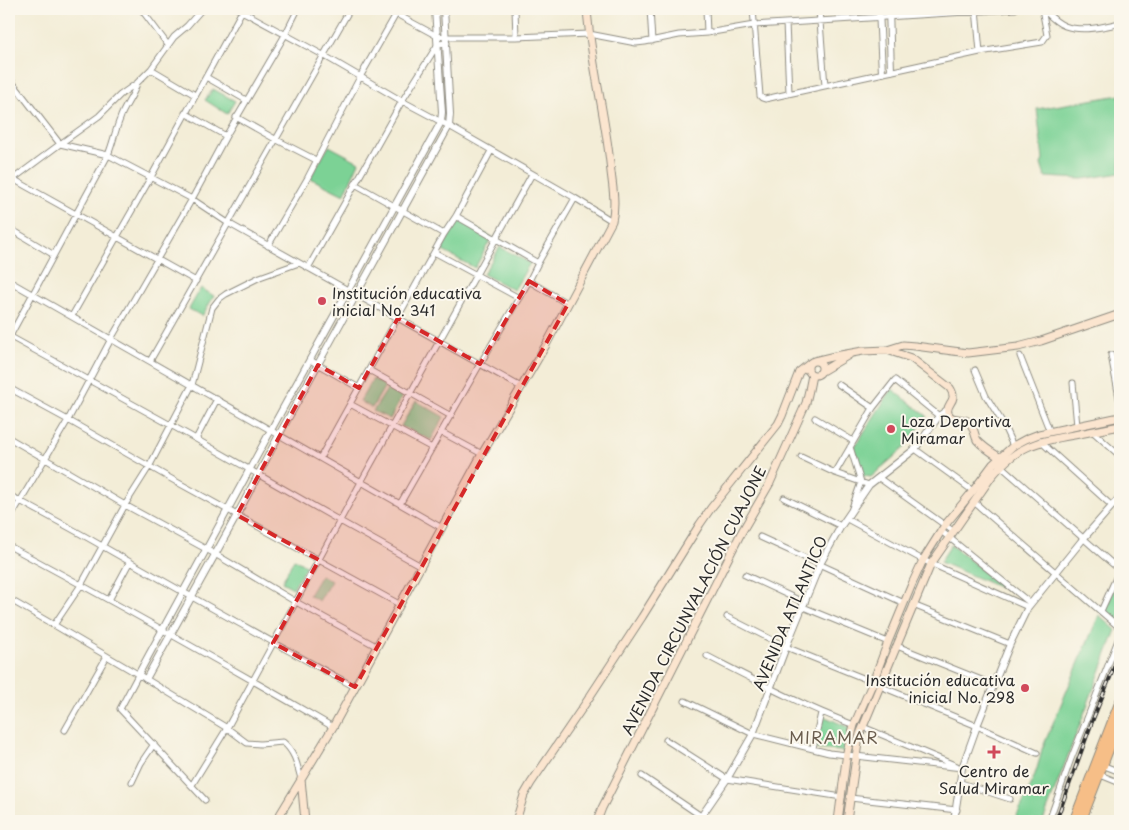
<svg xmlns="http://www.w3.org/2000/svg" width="1129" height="830" font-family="'Playpen Sans',sans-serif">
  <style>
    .green { fill: #7cd295; stroke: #547e60 }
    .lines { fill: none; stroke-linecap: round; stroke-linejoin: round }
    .minor-casing { stroke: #8f8c81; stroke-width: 7 }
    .tertiary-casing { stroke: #8f8c81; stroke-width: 8 }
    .secondary-casing { stroke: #8f8c81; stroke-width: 9 }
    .trunk-casing { stroke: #8f8c81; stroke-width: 11 }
    .minor { stroke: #fff; stroke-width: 5 }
    .tertiary { stroke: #fff; stroke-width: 6 }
    .secondary { stroke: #fbe5cf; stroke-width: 7 }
    .trunk { stroke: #f6be87; stroke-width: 9 }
    .rail-casing { stroke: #2b2b2b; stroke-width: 4 }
    .rail { stroke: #fbf7ec; stroke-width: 2; stroke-dasharray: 5.5; stroke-linecap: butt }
    .marked { fill: #d62828; fill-opacity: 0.2; stroke: #d62828; stroke-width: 4; stroke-dasharray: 10 6; stroke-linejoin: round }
    .poi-dot { fill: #d1495b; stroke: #fbf7ec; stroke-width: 2 }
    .labels { text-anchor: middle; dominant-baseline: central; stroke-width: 4; stroke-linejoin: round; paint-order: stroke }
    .poi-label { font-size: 15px; fill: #2b2b2b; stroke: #fbf7ec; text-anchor: start }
    .street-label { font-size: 15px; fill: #2b2b2b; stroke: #fbf7ec }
    .neighbourhood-label { font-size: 16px; letter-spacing: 1px; fill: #6a5d4e; stroke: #fbf7ec }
  </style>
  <rect width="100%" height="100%" fill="#fbf7ec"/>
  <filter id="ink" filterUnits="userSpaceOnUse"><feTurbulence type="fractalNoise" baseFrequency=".02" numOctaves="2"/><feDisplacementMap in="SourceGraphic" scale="10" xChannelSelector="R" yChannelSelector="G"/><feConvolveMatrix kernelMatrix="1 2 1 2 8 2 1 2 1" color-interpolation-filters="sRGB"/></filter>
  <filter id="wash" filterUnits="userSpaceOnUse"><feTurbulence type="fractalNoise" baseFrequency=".0096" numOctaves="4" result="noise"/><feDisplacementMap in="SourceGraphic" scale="20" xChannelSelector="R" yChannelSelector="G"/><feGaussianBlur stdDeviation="1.12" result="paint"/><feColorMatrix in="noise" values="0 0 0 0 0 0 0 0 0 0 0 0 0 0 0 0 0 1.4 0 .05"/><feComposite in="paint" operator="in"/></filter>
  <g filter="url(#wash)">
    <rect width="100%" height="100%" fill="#f3edd7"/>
    <!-- green -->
    <path class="green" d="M 213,89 L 235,101 L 227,114 L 205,100 Z
      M 1120,95 L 1120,173 L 1082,179 L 1045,177 L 1041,164 L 1043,160 L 1037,109 Z
      M 329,146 L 359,162 L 344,195 L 310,178 Z
      M 459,220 L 492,237 L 475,268 L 441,250 Z
      M 500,247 L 530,263 L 514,290 L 483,274 Z
      M 201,288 L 214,296 L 202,316 L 189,309 Z
      M 373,379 L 385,386 L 372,408 L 360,401 Z
      M 388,388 L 403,395 L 390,419 L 373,411 Z
      M 892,389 L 927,416 L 905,447 L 871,477 L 863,476 L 855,453 L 855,446 Z
      M 416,401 L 444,417 L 431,440 L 401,426 Z
      M 951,545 L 1002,586 L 1001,588 L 940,562 Z
      M 294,559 L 306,566 L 293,588 L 282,582 Z
      M 321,575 L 331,581 L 319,601 L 309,595 Z
      M 1119,577 L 1120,578 L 1120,617 L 1118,623 L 1105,611 Z
      M 1099,615 L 1116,630 L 1043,821 L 1014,821 C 1026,798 1037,774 1042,749 Z
      M 823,716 L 857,731 L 852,752 L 817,749 L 815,747 Z"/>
  </g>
  <g filter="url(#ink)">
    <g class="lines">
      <defs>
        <path id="minor" d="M 141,9 L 168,45
          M 238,9 L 323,55 L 402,101 L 449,126 L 575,198 L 612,221
          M 387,9 L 437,36 L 447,37 L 516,37 L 589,34 L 636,43 L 645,42 L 679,35 L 707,33 L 754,25 L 1015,9
          M 515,9 L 516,37
          M 650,9 L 652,41
          M 706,9 L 707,33
          M 753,9 L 760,96 L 762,98 L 765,99 L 980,52 L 1042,42 L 1047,35 L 1042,9
          M 819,9 L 825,86
          M 976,9 L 980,52
          M 1043,9 C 1049,15 1056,23 1065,26 C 1082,32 1104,27 1120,23
          M 786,23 L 789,93
          M 151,69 L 195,95
          M 206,77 L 246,100
          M 9,78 L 60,144 L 9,182
          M 185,113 L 226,136
          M 236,117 L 275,139 L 316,160
          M 60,144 L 108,155 L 192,199 L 228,223 L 521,387
          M 60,144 L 99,116 L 120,95 L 137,83 L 151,69 L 174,37 L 187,26 L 202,9
          M 13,179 L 196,281
          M 355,184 L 444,234
          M 456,216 L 538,263
          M 9,228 L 54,255
          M 268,246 L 307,179 L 360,77 L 399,9
          M 434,252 L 519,298
          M 308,268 L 402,101 L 438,44 L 447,43
          M 9,281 L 442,528
          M 529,281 L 568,304
          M 72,316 L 151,177 L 243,9
          M 9,336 L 196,439 L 340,521 L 421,566
          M 9,338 L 108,155 C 113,143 115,131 120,119 C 124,106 134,96 137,83
          M 1111,355 L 1120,403
          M 1020,356 L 1050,432
          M 310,360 L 359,388
          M 150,361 L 350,9
          M 369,370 L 451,416
          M 975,370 L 986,396 L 1001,420 L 1013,446
          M 1073,383 L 1077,426
          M 838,384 L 873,408
          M 9,388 L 68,420 L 175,481 L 399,604
          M 350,404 L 432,448
          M 815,418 L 853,441
          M 1092,431 L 1120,456
          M 441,432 L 482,454
          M 9,438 L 125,505 L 215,554 L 296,602 L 376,646
          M 196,439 L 217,399
          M 1040,441 L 1112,506
          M 850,447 L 861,482 L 852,508
          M 915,449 L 973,491
          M 801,457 L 835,473 L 869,485
          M 320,458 L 444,234 L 456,216 L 491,151
          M 1001,466 L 1108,560 L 1120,570
          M 835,473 L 873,408 L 895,380 L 939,416
          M 879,478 L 953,531
          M 9,495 C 40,512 71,528 102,546 C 186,594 270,641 355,687
          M 784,498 L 841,526
          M 974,502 L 1120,628
          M 400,504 L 480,364 L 529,281 L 538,263 L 575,198
          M 847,519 L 923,560 L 1028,607
          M 9,520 L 68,420 L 111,339 L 192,199 L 226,136 L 285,35 L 298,9
          M 941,531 L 1030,603
          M 760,537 L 904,603
          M 9,546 C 118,604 226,665 333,727
          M 745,575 L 805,603
          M 9,599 L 54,625 L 146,679 L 227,728 L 247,743 L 260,744 L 283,742 C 295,752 297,764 301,779
          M 109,600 L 129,563
          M 913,605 L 1010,644
          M 803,607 L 888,642
          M 1101,611 L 1120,569
          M 727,617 L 786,647 L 873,682
          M 54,625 L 81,585 L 125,505 L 149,467 L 192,385 L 212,308 L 219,299 L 226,294 L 260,277 L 299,263
          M 897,646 L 994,685
          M 707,656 C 756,681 803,706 854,725
          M 138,675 L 120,709 L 205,800
          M 880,686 L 977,726 L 1037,753
          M 685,701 L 753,734 L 829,753 L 962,768
          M 863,727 L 957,766
          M 65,730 L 107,656
          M 666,740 L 727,779 L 842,797
          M 813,748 L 821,713
          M 1102,765 L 1120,772
          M 1098,774 L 1120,783
          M 642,776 L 701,816
          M 132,782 L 141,763 L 154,744
          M 961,783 L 1010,799
          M 192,785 L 227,728 L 361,482 L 532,174
          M 850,798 L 957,810
          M 1082,816 L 1094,821
          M 619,821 L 620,821
          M 1049,821 L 1071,759 L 1120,635"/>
        <path id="tertiary" d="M 879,9 L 882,73
          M 889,9 L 891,71
          M 138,675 L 271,430 L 441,122 L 442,112 L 435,9
          M 146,679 L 237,515 L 279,435 L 449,126 L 450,114 L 444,9
          M 698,821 L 727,779 L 753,734 L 786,647 L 820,564 L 841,526 L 869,485 L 915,449 L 939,416 L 947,410
          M 954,821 L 962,768 L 977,726 L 1010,644 L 1028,607 L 1083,539 L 1120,497"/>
        <path id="secondary" d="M 887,350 L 911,358 L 950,388 C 959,402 945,403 948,413 C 951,422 963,417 969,422 C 974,426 974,434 977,440 C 983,447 991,452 999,457
          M808 368a7 7 0 1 1 14 0a7 7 0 1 1-14 0Z
          M 814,361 L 835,356 L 863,351 L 887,350 L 903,345 L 915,346 L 968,353 L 1018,347 L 1041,341 L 1120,314
          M 822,371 L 849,355
          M 301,779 L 305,821
          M 276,821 L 333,727 L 482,454 L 546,345 L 612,221 C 616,204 613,189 611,172 C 606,117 591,64 587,9
          M 516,821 L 524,795 L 531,783 L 585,704 L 642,617 L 700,524 L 711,508 L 778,424 L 782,416 L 799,372 L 809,364
          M 597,821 L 602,808 L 740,535 L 770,483 L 806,403 L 809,390 L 812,375
          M 838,821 L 847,752 L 854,725 L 873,682 L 888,642 L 912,584 L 923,560 L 945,525 L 973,491 L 993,464 L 1013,446 L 1026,439 L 1039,434 L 1120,417
          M 847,821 L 858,743 L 860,734 L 931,564 L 992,476 C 1016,446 1038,441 1074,435 C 1089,432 1105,429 1120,426"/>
        <path id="trunk" d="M 1074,821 L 1120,702
          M 1081,821 L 1120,720"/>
      </defs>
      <!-- minor casing -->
      <use href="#minor" class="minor-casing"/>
      <!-- tertiary casing -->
      <use href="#tertiary" class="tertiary-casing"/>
      <!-- secondary casing -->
      <use href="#secondary" class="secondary-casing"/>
      <!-- trunk casing -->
      <use href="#trunk" class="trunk-casing"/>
      <!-- minor -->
      <use href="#minor" class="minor"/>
      <!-- tertiary -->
      <use href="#tertiary" class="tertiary"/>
      <!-- secondary -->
      <use href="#secondary" class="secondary"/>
      <!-- trunk -->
      <use href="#trunk" class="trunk"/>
      <defs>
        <path id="rail" d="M 1056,821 L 1093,719 L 1120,653"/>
      </defs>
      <!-- rail casing -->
      <use href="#rail" class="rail-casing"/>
      <!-- rail -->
      <use href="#rail" class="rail"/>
    </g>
  </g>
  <!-- marked area -->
  <path class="marked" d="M 529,281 L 568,304 L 355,687 L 273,643 L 319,560 L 237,515 L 318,365 L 359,388 L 398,318 L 480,364 Z"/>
  <!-- markers -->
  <g class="poi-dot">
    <circle cx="322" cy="301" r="5"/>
    <circle cx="891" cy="429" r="5"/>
    <circle cx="1025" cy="688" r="5"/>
    <path d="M991.5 744.5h5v5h5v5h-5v5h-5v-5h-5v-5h5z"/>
  </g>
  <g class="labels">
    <!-- poi labels -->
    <g class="poi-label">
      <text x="332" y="292">Institución educativa<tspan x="332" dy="17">inicial No. 341</tspan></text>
      <text x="901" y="420">Loza Deportiva<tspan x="901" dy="17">Miramar</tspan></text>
      <text x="1015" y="679" text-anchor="end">Institución educativa<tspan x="1015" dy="17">inicial No. 298</tspan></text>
      <text x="994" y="770" text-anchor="middle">Centro de<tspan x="994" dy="17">Salud Miramar</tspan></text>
    </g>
    <!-- street labels -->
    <g class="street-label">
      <text transform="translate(693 600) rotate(-63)">AVENIDA CIRCUNVALACIÓN CUAJONE</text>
      <text transform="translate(789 613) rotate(-67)">AVENIDA ATLANTICO</text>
    </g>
    <!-- neighbourhood labels -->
    <g class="neighbourhood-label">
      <text x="834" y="737">MIRAMAR</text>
    </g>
  </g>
  <!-- margin -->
  <rect width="1129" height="830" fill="none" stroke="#fbf7ec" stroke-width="30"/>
</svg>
